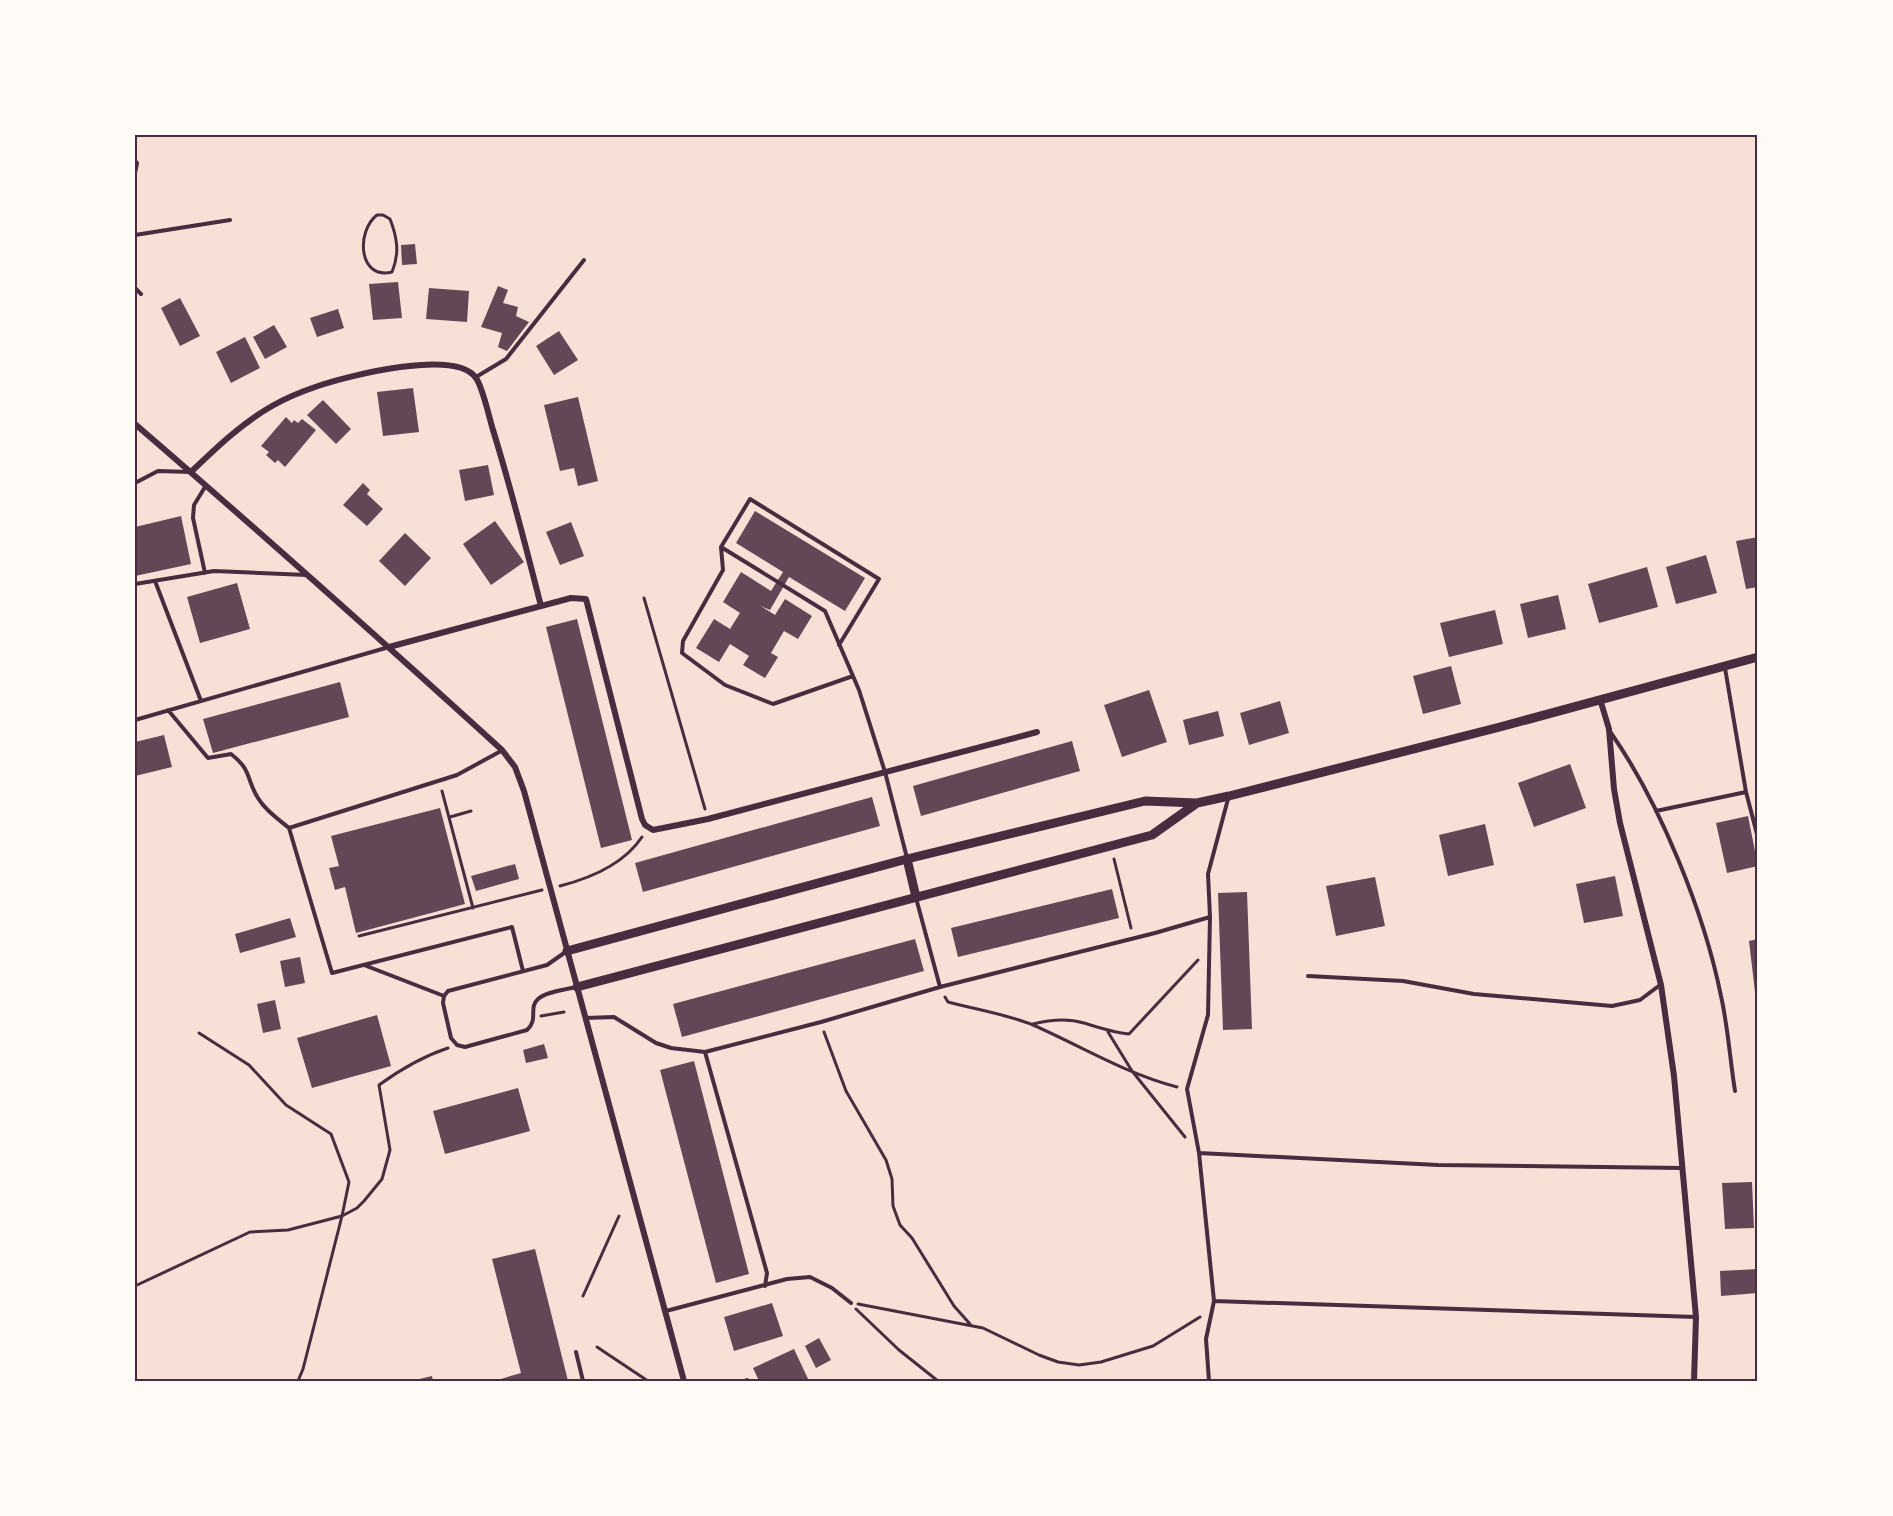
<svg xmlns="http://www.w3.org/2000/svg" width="1893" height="1516" font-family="Arial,sans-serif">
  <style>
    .building { fill: #644757 }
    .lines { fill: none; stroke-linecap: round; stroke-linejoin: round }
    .path { stroke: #4a2c40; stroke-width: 3 }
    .service { stroke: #4a2c40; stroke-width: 4 }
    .minor { stroke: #4a2c40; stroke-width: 6 }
    .tertiary { stroke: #4a2c40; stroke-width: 9 }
    .neatline { fill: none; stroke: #4a2c40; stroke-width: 2 }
  </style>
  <rect width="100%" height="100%" fill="#f7e1d7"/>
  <!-- building -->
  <path class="building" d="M 415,244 L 417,264 L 402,265 L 401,245 Z
    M 398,282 L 402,318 L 373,320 L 369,284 Z
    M 498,286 L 508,290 L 503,303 L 518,307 L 516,316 L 529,322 L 507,351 L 498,347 L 502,333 L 481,327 Z
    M 429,288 L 469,291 L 467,322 L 426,319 Z
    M 180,298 L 200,336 L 180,346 L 161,308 Z
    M 338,309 L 344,328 L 317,337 L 310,318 Z
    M 274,325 L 287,347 L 265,359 L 253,337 Z
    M 559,331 L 578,360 L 554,375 L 536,346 Z
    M 245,337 L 260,368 L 231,383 L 216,352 Z
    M 413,388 L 419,432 L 383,436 L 377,392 Z
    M 578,397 L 598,481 L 578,486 L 574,468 L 560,471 L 544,405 Z
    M 323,400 L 351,429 L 336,444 L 307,415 Z
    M 286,417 L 292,423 L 294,420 L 298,423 L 302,419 L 316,430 L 285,467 L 278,460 L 275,463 L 266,455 L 269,452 L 261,446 Z
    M 488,465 L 494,495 L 465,501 L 459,470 Z
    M 363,483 L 370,490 L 367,494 L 383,509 L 367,526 L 343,505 Z
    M 755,511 L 865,578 L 845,611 L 789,577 L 770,610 L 761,606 L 775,615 L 785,599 L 812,616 L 798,639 L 784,631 L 771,653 L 778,657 L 765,678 L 743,665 L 749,656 L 730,644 L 719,662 L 696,648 L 714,619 L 730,629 L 740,613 L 723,602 L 741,572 L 771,591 L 783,572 L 736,543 Z
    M 181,516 L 191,564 L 135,576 L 135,527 Z
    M 495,521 L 524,562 L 491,585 L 463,544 Z
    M 571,522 L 584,556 L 560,565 L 546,532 Z
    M 405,533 L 431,558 L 405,586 L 379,561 Z
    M 1758,537 L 1758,587 L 1746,589 L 1736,541 Z
    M 1706,555 L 1717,593 L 1676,604 L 1666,567 Z
    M 1647,567 L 1658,607 L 1599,623 L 1588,584 Z
    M 237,583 L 250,629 L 200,643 L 187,597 Z
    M 1558,595 L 1566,629 L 1528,638 L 1520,604 Z
    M 1495,610 L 1503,644 L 1449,657 L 1440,623 Z
    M 577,619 L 632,840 L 601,848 L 546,627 Z
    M 1451,666 L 1461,704 L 1423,714 L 1413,676 Z
    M 340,682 L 349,717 L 213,753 L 203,719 Z
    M 1149,690 L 1167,742 L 1122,757 L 1104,705 Z
    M 1280,701 L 1289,733 L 1249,745 L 1240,713 Z
    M 1218,711 L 1224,736 L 1189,745 L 1183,720 Z
    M 164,735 L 172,767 L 135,776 L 135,742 Z
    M 1072,741 L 1080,771 L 921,816 L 913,786 Z
    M 1570,764 L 1586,808 L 1534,827 L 1518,783 Z
    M 872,797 L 880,826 L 643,892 L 635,863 Z
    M 440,808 L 465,904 L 356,933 L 345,887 L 335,890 L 329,868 L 339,866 L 331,836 Z
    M 1748,816 L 1758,866 L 1727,873 L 1716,823 Z
    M 1485,824 L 1494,865 L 1448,876 L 1439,835 Z
    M 515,864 L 519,879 L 476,891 L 471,876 Z
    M 1615,876 L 1623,916 L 1584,923 L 1576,884 Z
    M 1375,877 L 1385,926 L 1336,936 L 1326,886 Z
    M 1112,889 L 1119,918 L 958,957 L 951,928 Z
    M 1247,892 L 1252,1029 L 1223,1030 L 1218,893 Z
    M 290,918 L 296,937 L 240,953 L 235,934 Z
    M 915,939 L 924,971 L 682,1037 L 673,1004 Z
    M 1758,939 L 1758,992 L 1755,992 L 1749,941 Z
    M 300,957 L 305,983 L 285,987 L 280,961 Z
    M 275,1000 L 281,1029 L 263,1033 L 257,1004 Z
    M 377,1015 L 391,1066 L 312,1088 L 297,1038 Z
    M 544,1044 L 548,1058 L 526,1063 L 523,1050 Z
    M 694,1061 L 749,1274 L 716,1283 L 660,1070 Z
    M 518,1088 L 530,1131 L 445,1154 L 433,1111 Z
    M 1752,1182 L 1754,1228 L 1725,1229 L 1722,1183 Z
    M 535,1249 L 568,1381 L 494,1381 L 521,1373 L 492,1259 Z
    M 1758,1269 L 1758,1293 L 1721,1296 L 1720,1271 Z
    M 772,1303 L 783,1336 L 734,1351 L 724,1317 Z
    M 819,1338 L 831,1360 L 816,1368 L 805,1346 Z
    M 794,1349 L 809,1381 L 759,1381 L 753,1368 Z
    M 432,1376 L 433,1381 L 415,1381 L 415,1380 Z"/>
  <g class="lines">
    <!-- path -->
    <path class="path" d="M 377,215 L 383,215 L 390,219 C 397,237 400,253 392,272 C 358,280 356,231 377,215 Z
      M 644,598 L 705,809
      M 442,791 L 473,908
      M 450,817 L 471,811
      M 1114,859 L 1131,928
      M 560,886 C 591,878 624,864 642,837
      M 359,936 L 542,890
      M 945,997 L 948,1002 C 974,1009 1009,1015 1033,1025 C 1081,1046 1126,1074 1177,1087
      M 541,1016 L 564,1012
      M 1033,1024 C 1049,1020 1067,1018 1084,1023 C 1101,1028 1111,1032 1129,1034 L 1198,960
      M 824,1032 L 846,1091 L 886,1160 L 892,1179 L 893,1206 L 900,1225 L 912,1238 L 954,1306 L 970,1324
      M 1108,1032 L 1132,1071 L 1185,1137
      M 199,1033 L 249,1065 L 286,1105 L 331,1134 L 349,1182 L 342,1216 L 303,1369 L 298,1381
      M 135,1286 L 250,1232 L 288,1230 L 342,1216 L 357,1208 L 364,1201 L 382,1179 L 390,1150 L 379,1085 C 401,1069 421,1057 448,1048
      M 583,1296 L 619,1216
      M 858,1304 L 983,1328 L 1039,1355 L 1058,1362 L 1079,1365 L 1101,1362 L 1153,1346 L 1200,1317
      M 856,1309 L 899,1350 L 938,1381
      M 597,1347 L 648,1381"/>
    <!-- service -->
    <path class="service" d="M 135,161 L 137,163 L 135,173
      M 135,235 L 230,220
      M 135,288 L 141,294
      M 476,377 L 506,359 L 584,260
      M 135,483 L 158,471 L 190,472
      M 205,487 L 194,505 L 193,518 L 205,573
      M 721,547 L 825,611 L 859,690 L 885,772 L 907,858
      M 155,581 L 201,701
      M 135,584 L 214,571 L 307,575
      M 839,645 L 879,579 L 750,499 L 721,547 L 723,570 L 683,641 L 682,653 L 725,685 L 773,704 L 853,676
      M 1725,668 L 1746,792 L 1758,838
      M 168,710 L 208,758 L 231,754 C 252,770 246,779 258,798 C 265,810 278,819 289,828
      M 135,720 L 389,647
      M 1611,733 C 1660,803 1704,912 1721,996 C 1728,1027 1730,1060 1735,1091
      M 501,751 L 457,775 L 289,828 L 332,973 L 512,927 L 523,971
      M 1656,811 L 1746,792
      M 916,898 L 940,987
      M 567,951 L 547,965 L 448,991 L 444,996 L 443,1003 L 451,1038 L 457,1045 L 465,1047 L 527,1030 C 539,1019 528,1008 538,999 C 547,991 565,990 576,987
      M 364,965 L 444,996
      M 1308,976 L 1403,981 L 1474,994 L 1612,1006 L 1640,1000 L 1660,985
      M 585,1018 L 614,1017 L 656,1043 L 671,1048 L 705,1052
      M 1199,1153 L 1438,1165 L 1682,1168
      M 765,1286 L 767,1273 L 705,1052 L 821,1022 L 940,987 L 1155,933 L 1210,917
      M 1214,1301 L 1696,1317
      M 666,1311 L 787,1279 L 810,1277 L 832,1288 L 851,1303
      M 576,1352 L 583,1381
      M 745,1381 L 747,1380
      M 1209,1381 L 1206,1339 L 1214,1301 L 1199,1153 L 1187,1089 L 1208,1015 L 1210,917 L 1208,874 L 1228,799"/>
    <!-- minor -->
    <path class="minor" d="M 135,424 C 259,531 381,640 502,750 L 515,767 L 524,791 L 684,1381
      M 191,472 C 216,448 242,423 272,406 C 286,398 303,391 318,386 C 347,376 456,348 476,378 C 483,388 489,417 493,430 C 511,488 526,547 541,606
      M 389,647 L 571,598 L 586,599 L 642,819 L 645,825 L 653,830 L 708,819 L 1037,732
      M 1600,699 L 1609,729 L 1614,789 L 1620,823 L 1661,985 L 1674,1076 L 1696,1317 L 1694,1381"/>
    <!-- tertiary -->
    <path class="tertiary" d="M 907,859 L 916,897
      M 567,951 L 907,859 L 1145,801 L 1197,803 L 1229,796 L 1500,727 L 1758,657
      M 577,987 L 1152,835 L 1197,803"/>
  </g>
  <!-- border -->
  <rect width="1893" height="1516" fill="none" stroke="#fffaf5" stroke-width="273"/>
  <rect x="136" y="136" width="1620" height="1244" class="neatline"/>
</svg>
